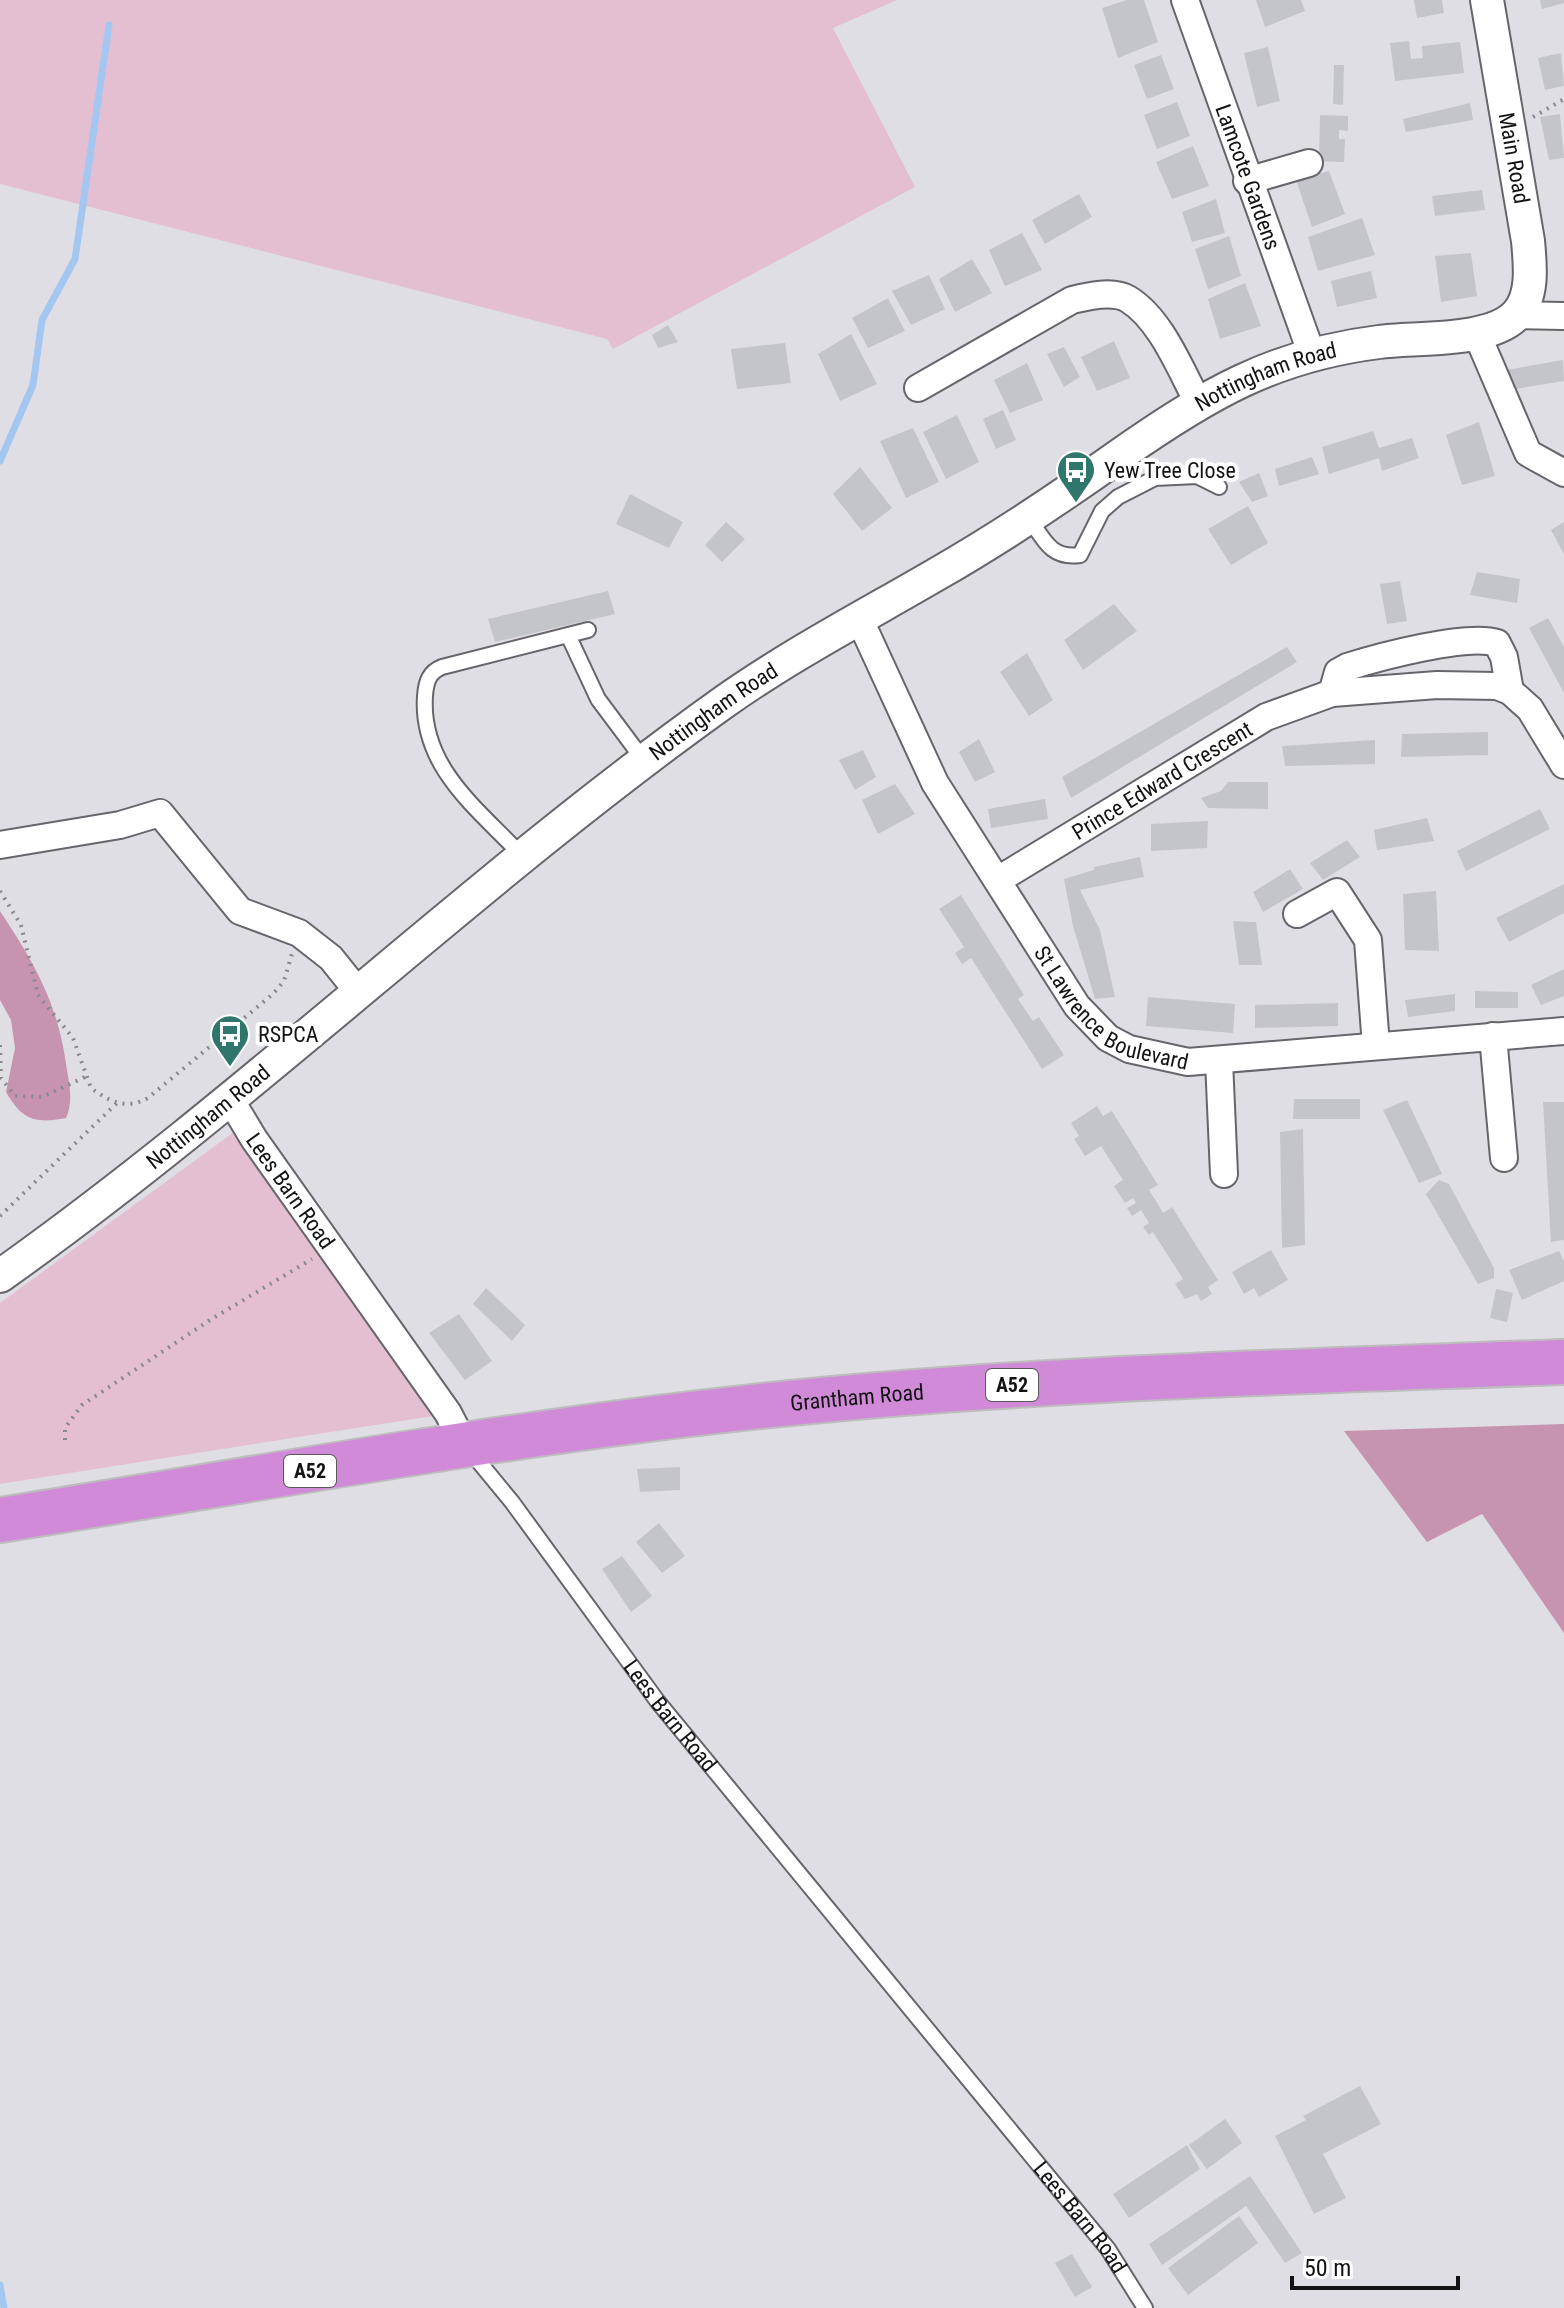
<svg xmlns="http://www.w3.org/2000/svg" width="1564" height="2308" font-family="'Roboto Condensed',sans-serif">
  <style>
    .green { fill: #e3bfd1 }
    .forest { fill: #c794af }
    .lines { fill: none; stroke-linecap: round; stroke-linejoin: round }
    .stream { stroke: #a4c7f1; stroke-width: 7 }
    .building { fill: #c3c5cb }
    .service-casing { stroke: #67656b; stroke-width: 18 }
    .minor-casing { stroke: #67656b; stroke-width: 30 }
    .tertiary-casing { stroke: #67656b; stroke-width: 36 }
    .trunk-casing { stroke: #bdbdbd; stroke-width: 48 }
    .path { stroke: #89888d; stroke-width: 4; stroke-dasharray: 2 6; stroke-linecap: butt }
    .service { stroke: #fff; stroke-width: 14 }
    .minor { stroke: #fff; stroke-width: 26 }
    .tertiary { stroke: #fff; stroke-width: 32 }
    .trunk { stroke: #d08ad8; stroke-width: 44 }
    .labels { text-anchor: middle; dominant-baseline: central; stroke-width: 8; stroke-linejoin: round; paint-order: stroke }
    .shield { fill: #fff; stroke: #5a595b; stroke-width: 2 }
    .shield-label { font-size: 20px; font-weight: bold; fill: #131215 }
    .street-label { font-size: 22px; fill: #131215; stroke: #fff }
    .poi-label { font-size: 22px; fill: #131215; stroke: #fff; text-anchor: start }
  </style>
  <rect width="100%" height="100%" fill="#e0dee5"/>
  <!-- green -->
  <path class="green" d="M 0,0 L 897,0 L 833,28 L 915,187 L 613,349 L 607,339 L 0,184 Z
    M 234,1132 L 426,1392 L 433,1416 L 0,1484 L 0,1303 Z"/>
  <!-- forest -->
  <path class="forest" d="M 0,911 C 36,966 58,1003 67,1070 C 70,1087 73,1102 66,1118 C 35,1124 22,1120 6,1092 L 15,1048 L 11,1020 L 0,1000 Z
    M 1564,1424 L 1564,1633 L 1482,1514 L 1427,1542 L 1344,1431 Z"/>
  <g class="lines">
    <!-- stream -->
    <path class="stream" d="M 0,461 L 33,385 L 42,320 L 75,259 L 109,25
      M 0,2285 L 4,2308"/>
  </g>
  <!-- building -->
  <path class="building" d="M 1127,0 L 1144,0 L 1158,42 L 1118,58 L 1102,8 Z
    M 1256,0 L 1301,0 L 1305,11 L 1265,27 Z
    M 1414,0 L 1442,0 L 1444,13 L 1417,18 Z
    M 1540,0 L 1564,0 L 1564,3 L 1542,9 Z
    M 1409,41 L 1411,59 L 1423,58 L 1422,46 L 1460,42 L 1464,73 L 1395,81 L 1390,43 Z
    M 1268,47 L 1280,101 L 1257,107 L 1244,53 Z
    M 1561,53 L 1564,86 L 1545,90 L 1538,58 Z
    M 1161,55 L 1174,89 L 1147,99 L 1134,65 Z
    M 1334,65 L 1344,65 L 1343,105 L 1333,104 Z
    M 1177,102 L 1190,136 L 1157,149 L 1144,115 Z
    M 1470,103 L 1473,120 L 1406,132 L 1403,119 Z
    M 1560,114 L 1564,158 L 1549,160 L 1540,117 Z
    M 1320,115 L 1348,116 L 1348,131 L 1339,130 L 1339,139 L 1345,139 L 1344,162 L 1319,161 Z
    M 1193,146 L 1209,186 L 1172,199 L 1156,162 Z
    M 1329,171 L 1345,214 L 1312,227 L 1296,180 Z
    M 1482,190 L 1485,210 L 1435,216 L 1432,196 Z
    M 1079,194 L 1092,217 L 1045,244 L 1032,220 Z
    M 1216,199 L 1225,233 L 1192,242 L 1182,212 Z
    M 1362,218 L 1375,255 L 1318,271 L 1308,237 Z
    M 1022,233 L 1042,270 L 1005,286 L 989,250 Z
    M 1229,236 L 1241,276 L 1208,289 L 1195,249 Z
    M 1471,253 L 1477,296 L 1441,302 L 1435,256 Z
    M 972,259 L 992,293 L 955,312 L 939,279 Z
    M 1371,271 L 1377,298 L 1337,307 L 1331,281 Z
    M 929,275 L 945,309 L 911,325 L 892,291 Z
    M 1245,283 L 1261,326 L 1220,339 L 1208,299 Z
    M 888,298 L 905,331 L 868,348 L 852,318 Z
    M 668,325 L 678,342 L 658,348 L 652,335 Z
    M 851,334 L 877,384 L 840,401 L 818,354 Z
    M 1114,341 L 1130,378 L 1097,391 L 1081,357 Z
    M 785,343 L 791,383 L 737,389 L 731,349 Z
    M 1064,347 L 1080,377 L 1064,387 L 1047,354 Z
    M 1563,360 L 1564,381 L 1509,390 L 1506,370 Z
    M 1027,363 L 1043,400 L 1010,413 L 994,380 Z
    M 1003,410 L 1016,440 L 996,449 L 983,419 Z
    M 957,415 L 979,462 L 946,479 L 923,432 Z
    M 1479,422 L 1495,476 L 1462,485 L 1446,435 Z
    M 913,428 L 939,482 L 906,498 L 880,441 Z
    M 1373,431 L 1379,448 L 1412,438 L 1419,458 L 1382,471 L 1379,458 L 1329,474 L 1322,447 Z
    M 1312,457 L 1319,474 L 1279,486 L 1275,469 Z
    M 860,467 L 892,508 L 862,531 L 833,494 Z
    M 1259,473 L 1268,496 L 1252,502 L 1239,482 Z
    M 630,494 L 683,522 L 669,548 L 616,524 Z
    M 1248,506 L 1268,543 L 1231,565 L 1208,529 Z
    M 726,522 L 745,539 L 722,562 L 705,545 Z
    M 1564,522 L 1564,554 L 1551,530 Z
    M 1477,572 L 1520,579 L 1517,603 L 1470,595 Z
    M 1400,581 L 1407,621 L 1387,624 L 1380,584 Z
    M 608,591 L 615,614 L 495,642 L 488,619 Z
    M 1114,604 L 1137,631 L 1083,670 L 1064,640 Z
    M 1548,618 L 1564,647 L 1564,693 L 1529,628 Z
    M 1287,647 L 1297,662 L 1071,798 L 1062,777 Z
    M 1027,653 L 1053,700 L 1029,716 L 1000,672 Z
    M 1488,732 L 1488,755 L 1401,757 L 1402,734 Z
    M 979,739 L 995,772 L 975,782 L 959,752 Z
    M 1375,740 L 1375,764 L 1285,766 L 1282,746 Z
    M 863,750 L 876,777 L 855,790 L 839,760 Z
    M 1228,782 L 1268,782 L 1268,809 L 1208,808 L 1201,798 L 1221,791 Z
    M 895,784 L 915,814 L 878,834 L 862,800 Z
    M 1045,799 L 1048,819 L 991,828 L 988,809 Z
    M 1540,809 L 1550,829 L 1466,871 L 1457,851 Z
    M 1427,818 L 1434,841 L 1377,850 L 1374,830 Z
    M 1208,821 L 1207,848 L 1151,851 L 1151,824 Z
    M 1347,840 L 1360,857 L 1323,880 L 1310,863 Z
    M 1140,857 L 1144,877 L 1080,890 L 1100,930 L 1115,997 L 1095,999 L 1073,926 L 1064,879 L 1094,870 L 1094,867 Z
    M 1290,869 L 1303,889 L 1263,912 L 1253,892 Z
    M 1564,884 L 1564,913 L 1509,942 L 1496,918 Z
    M 1436,891 L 1439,951 L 1405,950 L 1403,894 Z
    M 961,895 L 1024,995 L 1018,999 L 1033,1021 L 1039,1017 L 1064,1055 L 1042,1069 L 971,958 L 962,964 L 955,953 L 964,947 L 939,909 Z
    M 1233,921 L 1256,922 L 1262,965 L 1239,965 Z
    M 1564,969 L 1564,996 L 1541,1005 L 1531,985 Z
    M 1475,991 L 1518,992 L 1518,1008 L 1475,1008 Z
    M 1455,994 L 1455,1011 L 1408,1017 L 1405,1000 Z
    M 1148,997 L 1235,1004 L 1233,1033 L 1146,1026 Z
    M 1338,1003 L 1338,1026 L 1255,1028 L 1255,1005 Z
    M 1294,1099 L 1360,1099 L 1360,1119 L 1293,1119 Z
    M 1407,1100 L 1442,1174 L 1419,1183 L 1383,1110 Z
    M 1543,1102 L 1564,1102 L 1564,1240 L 1551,1242 Z
    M 1097,1106 L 1103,1116 L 1112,1111 L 1158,1185 L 1149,1190 L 1156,1201 L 1163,1213 L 1172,1207 L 1218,1280 L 1208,1287 L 1212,1294 L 1201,1301 L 1197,1294 L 1185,1299 L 1175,1284 L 1183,1279 L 1153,1232 L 1149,1235 L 1143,1227 L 1149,1223 L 1141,1210 L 1132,1216 L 1127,1208 L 1136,1203 L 1133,1198 L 1125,1203 L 1114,1186 L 1123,1180 L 1101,1146 L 1085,1156 L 1074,1139 L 1079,1136 L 1071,1123 Z
    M 1303,1129 L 1305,1245 L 1282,1248 L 1280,1132 Z
    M 1439,1180 L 1449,1184 L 1494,1268 L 1494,1278 L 1478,1284 L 1426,1194 Z
    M 1271,1250 L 1288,1280 L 1259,1297 L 1254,1288 L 1244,1294 L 1232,1272 Z
    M 1559,1251 L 1564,1261 L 1564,1281 L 1522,1300 L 1509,1270 Z
    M 486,1288 L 525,1325 L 512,1341 L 473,1304 Z
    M 1496,1289 L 1513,1293 L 1507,1322 L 1490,1318 Z
    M 459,1314 L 492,1361 L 465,1380 L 429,1333 Z
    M 680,1467 L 680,1490 L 640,1492 L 637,1469 Z
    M 659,1523 L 685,1556 L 662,1573 L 636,1542 Z
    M 622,1556 L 652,1596 L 631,1612 L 602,1569 Z
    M 1360,2086 L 1381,2124 L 1323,2154 L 1346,2198 L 1314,2214 L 1275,2136 L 1306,2120 L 1303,2116 Z
    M 1225,2119 L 1242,2143 L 1207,2169 L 1189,2145 Z
    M 1187,2145 L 1200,2169 L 1129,2218 L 1113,2194 Z
    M 1250,2176 L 1302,2253 L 1285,2263 L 1246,2206 L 1162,2265 L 1149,2244 Z
    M 1239,2216 L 1258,2243 L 1188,2295 L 1168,2268 Z
    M 1072,2254 L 1092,2287 L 1075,2297 L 1055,2263 Z"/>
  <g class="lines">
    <defs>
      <g id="service">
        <path d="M 1029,518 C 1044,540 1051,559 1080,555 L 1102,511 L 1118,497 L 1155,478 L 1197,476 L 1219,487"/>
        <path d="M 569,637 L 598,699 L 645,762"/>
        <path d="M 524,858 C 481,811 420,769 425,696 C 426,682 429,672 442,667 L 588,630"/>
        <path id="s1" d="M 470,1451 L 512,1502 L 658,1702 L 1108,2249 L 1145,2308"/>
      </g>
      <g id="minor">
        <path id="s2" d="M 1185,0 L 1312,355"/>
        <path d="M 1247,181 L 1309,163"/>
        <path d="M 1516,315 L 1564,316"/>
        <path d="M 1476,332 L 1528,453 L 1564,473"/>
        <path d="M 918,388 L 1072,300 C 1088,296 1113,290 1128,299 C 1161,319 1180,369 1198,402"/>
        <path id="s3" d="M 859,618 L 935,783 L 1077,1006 L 1108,1038 L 1129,1049 L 1188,1062 L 1564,1031"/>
        <path d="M 1332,693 L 1338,672 L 1347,667 C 1379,657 1468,633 1497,643 L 1504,657 L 1510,691"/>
        <path d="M 0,845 L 120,825 L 160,813 L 240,911 L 299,933 L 331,958 L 359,993"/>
        <path id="s4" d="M 998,880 L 1266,717 L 1332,693 L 1437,685 L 1497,686 L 1510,691 L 1530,709 L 1564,765"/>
        <path d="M 1297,914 L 1337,892 L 1368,940 L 1376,1046"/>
        <path d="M 1493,1036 L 1504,1158"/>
        <path d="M 1219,1061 L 1224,1174"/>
        <path id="s5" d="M 230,1099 L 254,1139 L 448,1413 L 464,1444"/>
      </g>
      <g id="tertiary">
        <path id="s6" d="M 0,1276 C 251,1098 473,881 724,702 C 792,654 865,616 937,574 C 1000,538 1061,497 1120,455 C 1206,395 1273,355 1379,342 C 1415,337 1491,343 1517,314 C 1534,295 1530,264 1528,241 L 1487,0"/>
      </g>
      <g id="trunk">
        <path id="s7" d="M 0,1520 C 247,1481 494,1435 743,1408 C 1016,1378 1290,1372 1564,1362"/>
      </g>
    </defs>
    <!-- service casing -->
    <use href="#service" class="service-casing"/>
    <!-- minor casing -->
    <use href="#minor" class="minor-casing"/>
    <!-- tertiary casing -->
    <use href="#tertiary" class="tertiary-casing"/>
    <!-- trunk casing -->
    <use href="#trunk" class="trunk-casing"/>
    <!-- path -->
    <path class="path" d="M 1533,117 L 1564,99
      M 0,891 L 21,925 L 38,995 L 73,1038 L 91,1088 C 110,1102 126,1110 148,1098 L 273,994 L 284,981 L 292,954
      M 0,1045 L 1,1078 L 15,1096 L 42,1097 L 85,1077
      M 0,1216 L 117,1103
      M 65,1440 L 65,1428 L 82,1405 L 210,1320 L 312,1259"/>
    <!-- service -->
    <use href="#service" class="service"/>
    <!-- minor -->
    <use href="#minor" class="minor"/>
    <!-- tertiary -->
    <use href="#tertiary" class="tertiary"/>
    <!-- trunk -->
    <use href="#trunk" class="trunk"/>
  </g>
  <!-- icons -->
  <defs>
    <symbol id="bus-pin" viewBox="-11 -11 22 30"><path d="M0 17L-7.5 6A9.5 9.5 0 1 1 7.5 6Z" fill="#2f766c" stroke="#fff"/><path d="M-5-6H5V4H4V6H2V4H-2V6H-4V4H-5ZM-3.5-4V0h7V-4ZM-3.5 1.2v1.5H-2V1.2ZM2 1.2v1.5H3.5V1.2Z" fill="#fff"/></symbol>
  </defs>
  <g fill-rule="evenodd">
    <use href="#bus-pin" x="1054" y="448" width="44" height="60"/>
    <use href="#bus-pin" x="208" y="1012" width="44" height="60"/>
  </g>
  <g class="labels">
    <!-- shield labels -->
    <g class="shield">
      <rect x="986" y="1369" width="52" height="32" rx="6"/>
      <rect x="284" y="1455" width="52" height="32" rx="6"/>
    </g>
    <g class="shield-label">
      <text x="1012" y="1385">A52</text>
      <text x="310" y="1471">A52</text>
    </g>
    <!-- street labels -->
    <g class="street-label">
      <text transform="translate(1514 158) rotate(80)">Main Road</text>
      <text stroke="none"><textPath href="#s2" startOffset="188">Lamcote Gardens</textPath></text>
      <text stroke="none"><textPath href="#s6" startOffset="1558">Nottingham Road</textPath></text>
      <text stroke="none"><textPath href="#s6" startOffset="910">Nottingham Road</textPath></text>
      <text stroke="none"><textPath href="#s4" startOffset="192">Prince Edward Crescent</textPath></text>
      <text stroke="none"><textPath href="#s3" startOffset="476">St Lawrence Boulevard</textPath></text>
      <text stroke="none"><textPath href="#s6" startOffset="262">Nottingham Road</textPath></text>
      <text stroke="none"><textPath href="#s5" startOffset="110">Lees Barn Road</textPath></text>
      <text stroke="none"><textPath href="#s7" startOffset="866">Grantham Road</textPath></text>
      <text stroke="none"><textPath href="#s1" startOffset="332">Lees Barn Road</textPath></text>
      <text stroke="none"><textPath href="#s1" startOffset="980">Lees Barn Road</textPath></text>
    </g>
    <!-- poi labels -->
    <g class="poi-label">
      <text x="1104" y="470">Yew Tree Close</text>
      <text x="258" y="1034">RSPCA</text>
    </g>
  </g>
  <!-- scale -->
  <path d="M1292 2276v12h166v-12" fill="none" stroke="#131215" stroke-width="4"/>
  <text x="1304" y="2276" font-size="24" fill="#131215" stroke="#ffffff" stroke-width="6" paint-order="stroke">50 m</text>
</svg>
